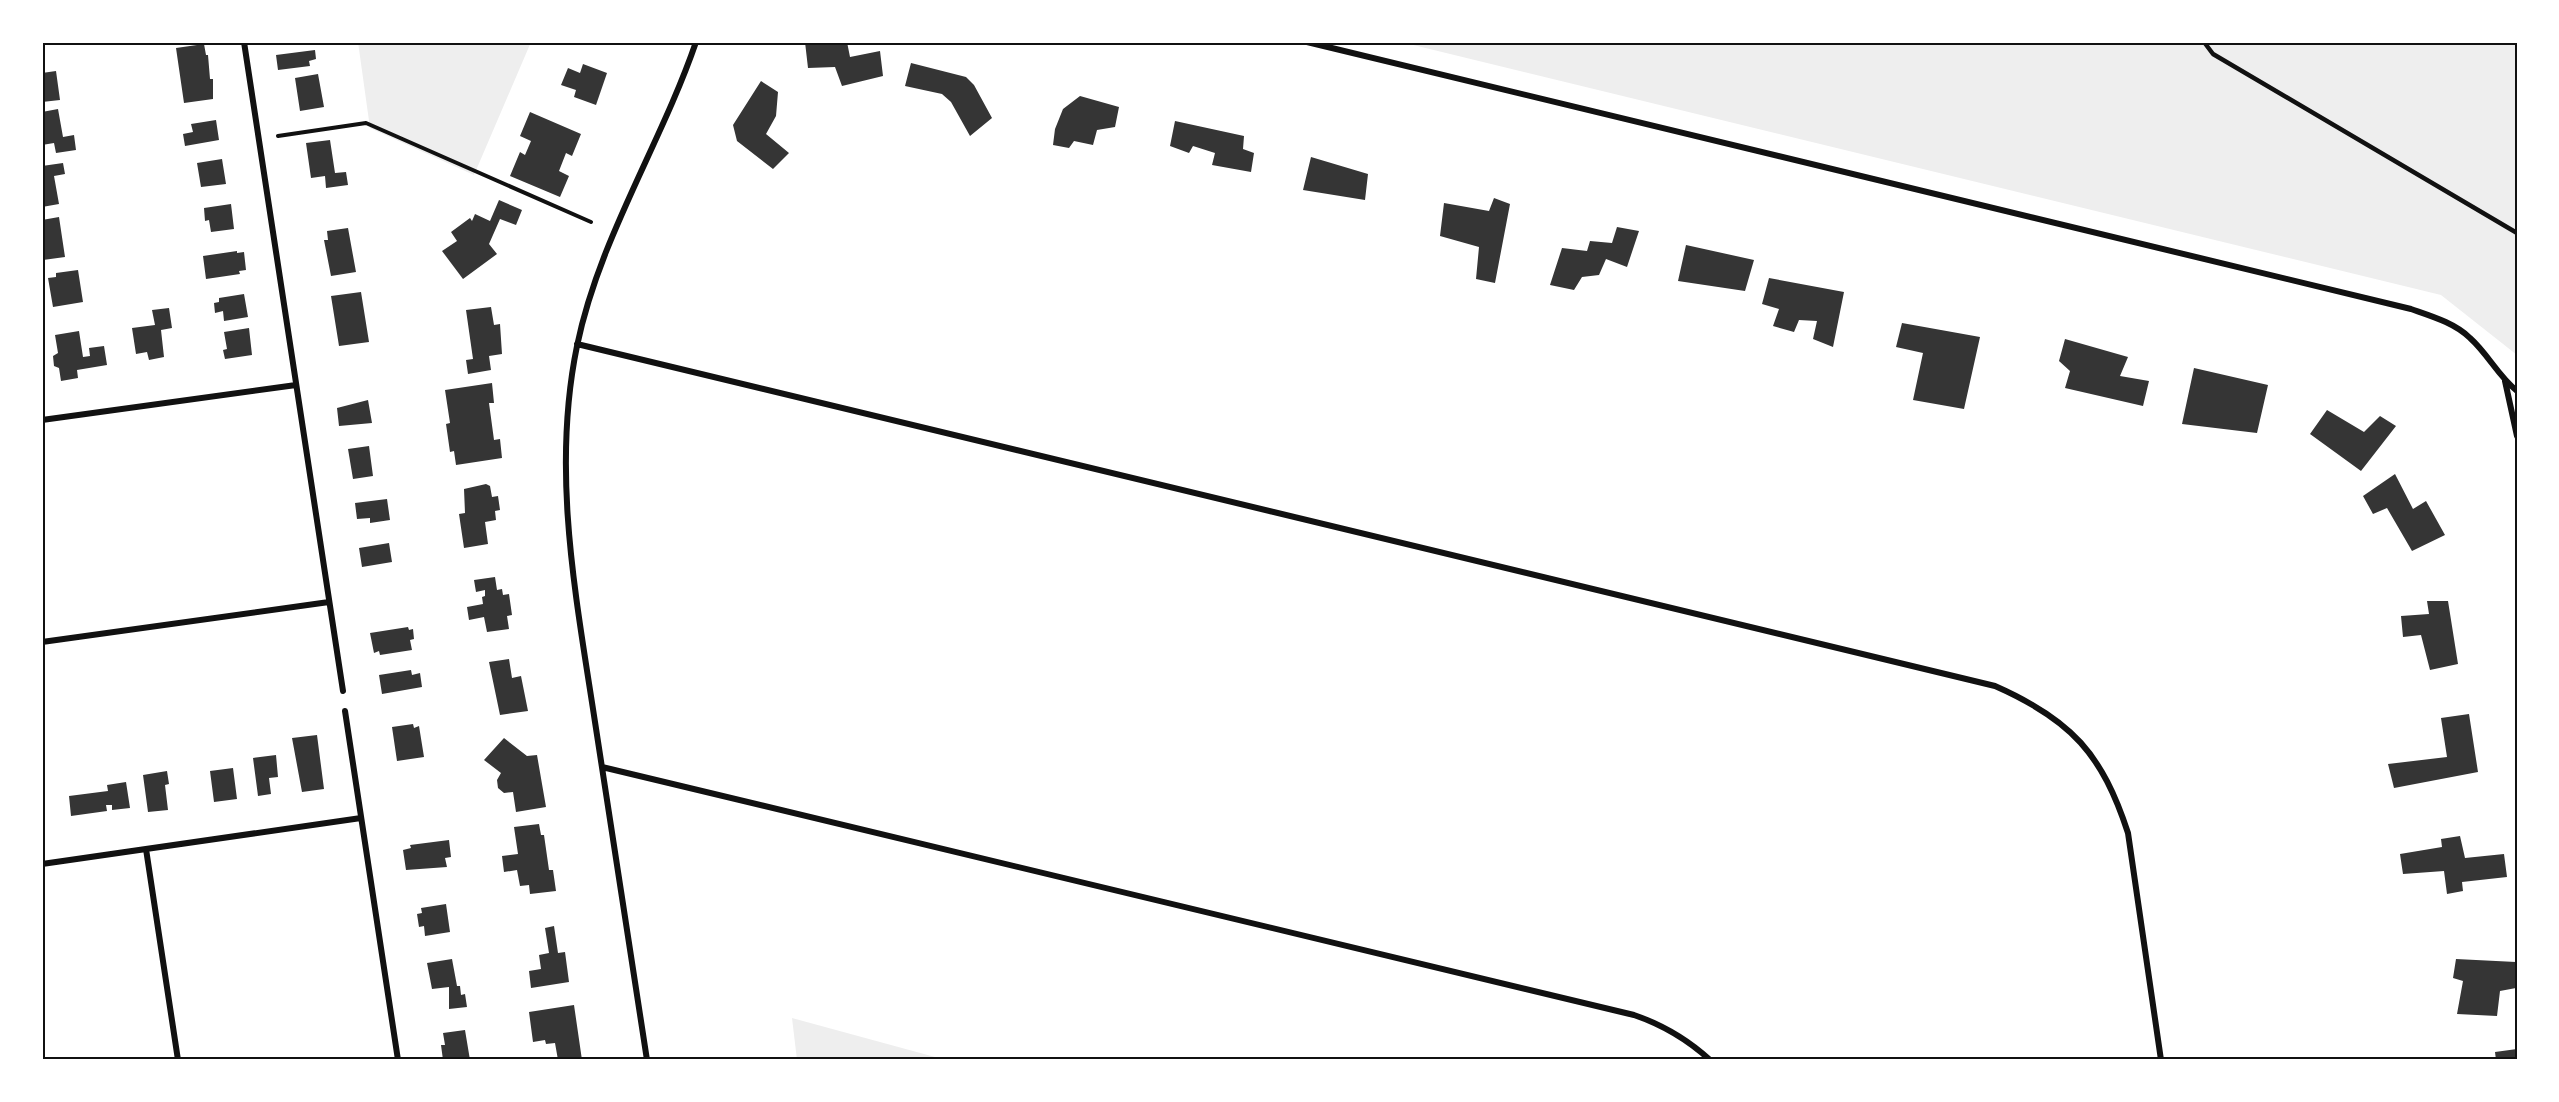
<svg xmlns="http://www.w3.org/2000/svg" width="2559" height="1102" font-family="Jost,sans-serif">
  <style>
    .green { fill: #eee }
    .building { fill: #353535 }
    .lines { fill: none; stroke-linecap: round; stroke-linejoin: round }
    .path { stroke: #111; stroke-width: 4 }
    .service { stroke: #111; stroke-width: 4.5 }
    .minor { stroke: #111; stroke-width: 6 }
    .neatline { fill: none; stroke: #111; stroke-width: 2 }
  </style>
  <rect width="100%" height="100%" fill="#fff"/>
  <!-- green -->
  <path class="green" d="M 358,42 L 531,42 L 474,175 L 370,128 Z
    M 1401,42 L 2517,42 L 2517,355 L 2441,295 Z
    M 792,1018 L 946,1060 L 797,1060 Z"/>
  <!-- building -->
  <path class="building" d="M 805,42 L 847,42 L 850,57 L 880,51 L 883,76 L 842,86 L 835,67 L 808,68 Z
    M 204,44 L 206,55 L 208,55 L 210,79 L 213,79 L 213,99 L 184,103 L 176,48 Z
    M 315,50 L 316,59 L 309,61 L 310,66 L 278,70 L 276,55 Z
    M 911,63 L 966,77 L 974,85 L 992,118 L 970,136 L 951,102 L 942,94 L 905,86 Z
    M 583,64 L 607,73 L 596,105 L 574,97 L 576,90 L 561,85 L 568,68 L 580,73 Z
    M 56,71 L 60,100 L 42,102 L 42,73 Z
    M 318,74 L 324,107 L 300,111 L 295,78 Z
    M 761,81 L 778,92 L 776,116 L 766,134 L 789,153 L 773,169 L 737,141 L 733,125 Z
    M 1080,96 L 1119,107 L 1115,127 L 1097,130 L 1093,145 L 1074,141 L 1069,148 L 1053,145 L 1055,129 L 1063,109 Z
    M 58,109 L 63,137 L 74,135 L 76,150 L 56,153 L 54,143 L 42,145 L 42,112 Z
    M 530,112 L 581,134 L 572,156 L 566,153 L 559,171 L 569,176 L 560,197 L 510,176 L 520,152 L 525,155 L 531,141 L 520,136 Z
    M 216,120 L 219,140 L 185,146 L 183,134 L 193,132 L 191,124 Z
    M 1175,121 L 1244,136 L 1243,149 L 1254,153 L 1251,172 L 1212,165 L 1215,153 L 1193,146 L 1189,153 L 1170,146 Z
    M 330,140 L 335,173 L 346,172 L 348,185 L 326,188 L 325,176 L 311,178 L 306,143 Z
    M 1311,157 L 1368,174 L 1365,200 L 1303,190 Z
    M 222,159 L 226,184 L 201,187 L 197,163 Z
    M 63,163 L 65,174 L 54,176 L 59,204 L 42,207 L 42,166 Z
    M 1494,198 L 1510,204 L 1495,283 L 1476,279 L 1479,247 L 1440,236 L 1444,203 L 1489,211 Z
    M 499,200 L 522,210 L 516,225 L 500,219 L 489,244 L 497,254 L 463,279 L 442,251 L 457,241 L 451,232 L 470,218 L 472,221 L 475,214 L 490,221 Z
    M 231,204 L 234,229 L 211,232 L 209,220 L 205,221 L 204,208 Z
    M 59,217 L 65,257 L 43,260 L 42,220 Z
    M 1617,227 L 1639,231 L 1627,267 L 1606,259 L 1599,275 L 1582,277 L 1574,290 L 1550,285 L 1562,248 L 1587,251 L 1590,241 L 1612,243 Z
    M 348,228 L 356,272 L 331,276 L 324,240 L 328,240 L 327,231 Z
    M 1686,245 L 1754,260 L 1745,291 L 1678,281 Z
    M 237,251 L 237,253 L 244,252 L 246,270 L 239,271 L 240,274 L 206,279 L 203,256 Z
    M 78,270 L 83,302 L 53,307 L 48,278 L 56,277 L 56,273 Z
    M 1769,278 L 1844,292 L 1833,347 L 1813,339 L 1817,321 L 1799,320 L 1794,332 L 1773,326 L 1779,309 L 1762,304 Z
    M 361,292 L 369,342 L 339,346 L 331,296 Z
    M 244,294 L 248,317 L 224,321 L 223,311 L 215,313 L 214,303 L 219,302 L 219,298 Z
    M 491,307 L 494,325 L 500,324 L 502,354 L 489,356 L 491,370 L 468,374 L 466,360 L 473,359 L 466,310 Z
    M 169,308 L 172,328 L 161,330 L 164,357 L 149,360 L 147,352 L 136,354 L 132,328 L 155,325 L 152,310 Z
    M 1902,323 L 1980,337 L 1964,409 L 1913,400 L 1923,353 L 1896,347 Z
    M 249,328 L 252,355 L 225,359 L 223,350 L 227,349 L 224,332 Z
    M 79,331 L 83,357 L 90,356 L 89,348 L 104,346 L 107,365 L 77,370 L 78,378 L 61,381 L 59,368 L 54,366 L 53,356 L 58,353 L 55,335 Z
    M 2065,339 L 2128,357 L 2120,376 L 2149,381 L 2143,406 L 2065,388 L 2070,371 L 2059,361 Z
    M 2194,368 L 2268,385 L 2257,433 L 2182,424 Z
    M 492,383 L 494,403 L 489,403 L 494,440 L 500,439 L 502,458 L 456,465 L 454,451 L 450,452 L 446,424 L 450,423 L 445,390 Z
    M 368,400 L 372,423 L 339,426 L 337,408 Z
    M 2327,410 L 2364,432 L 2380,416 L 2396,426 L 2361,471 L 2310,434 Z
    M 369,446 L 373,476 L 353,479 L 348,449 Z
    M 2395,474 L 2413,509 L 2426,501 L 2445,535 L 2412,551 L 2387,508 L 2373,514 L 2363,496 Z
    M 486,484 L 490,486 L 492,497 L 498,496 L 500,510 L 495,511 L 496,520 L 485,522 L 488,544 L 464,548 L 459,514 L 465,513 L 464,489 Z
    M 387,499 L 390,520 L 370,523 L 370,518 L 357,519 L 355,503 Z
    M 389,543 L 392,562 L 362,567 L 359,548 Z
    M 495,577 L 497,590 L 502,589 L 503,595 L 509,594 L 512,615 L 507,616 L 509,629 L 487,632 L 484,617 L 469,620 L 467,607 L 483,604 L 482,597 L 485,596 L 485,590 L 476,592 L 474,580 Z
    M 2427,601 L 2448,601 L 2458,664 L 2430,670 L 2421,635 L 2403,637 L 2401,616 L 2429,614 Z
    M 408,627 L 409,630 L 413,629 L 414,639 L 410,640 L 412,650 L 380,655 L 379,651 L 374,653 L 370,633 Z
    M 509,659 L 512,678 L 521,676 L 528,711 L 500,715 L 489,662 Z
    M 411,670 L 412,675 L 420,673 L 422,687 L 382,694 L 379,675 Z
    M 2469,714 L 2478,772 L 2394,788 L 2388,764 L 2447,757 L 2441,718 Z
    M 413,724 L 414,728 L 419,726 L 424,757 L 397,761 L 392,727 Z
    M 317,735 L 324,789 L 302,792 L 292,738 Z
    M 504,738 L 527,756 L 537,755 L 546,807 L 516,812 L 513,792 L 504,793 L 498,788 L 497,780 L 501,773 L 484,760 Z
    M 276,755 L 278,777 L 269,778 L 271,794 L 258,796 L 253,758 Z
    M 233,768 L 237,799 L 214,802 L 210,771 Z
    M 167,771 L 169,784 L 165,785 L 168,810 L 148,812 L 143,775 Z
    M 126,782 L 130,808 L 112,810 L 112,805 L 106,805 L 107,811 L 71,816 L 69,796 L 108,791 L 107,785 Z
    M 539,824 L 541,835 L 544,835 L 549,870 L 553,870 L 556,891 L 530,894 L 529,885 L 520,886 L 517,870 L 504,872 L 502,856 L 518,854 L 514,827 Z
    M 2460,836 L 2465,858 L 2504,854 L 2507,877 L 2462,882 L 2463,891 L 2447,894 L 2444,871 L 2403,874 L 2400,854 L 2442,847 L 2441,839 Z
    M 449,840 L 451,857 L 445,858 L 447,867 L 406,870 L 403,850 L 411,848 L 410,845 Z
    M 446,904 L 450,932 L 425,936 L 424,926 L 419,927 L 417,914 L 422,913 L 421,908 Z
    M 554,926 L 558,953 L 565,952 L 569,982 L 531,988 L 529,971 L 541,969 L 539,955 L 549,953 L 545,928 Z
    M 452,959 L 457,986 L 460,986 L 461,995 L 465,994 L 467,1007 L 449,1009 L 449,987 L 432,989 L 427,963 Z
    M 2456,959 L 2516,962 L 2516,988 L 2500,991 L 2497,1016 L 2457,1014 L 2463,981 L 2453,978 Z
    M 574,1005 L 582,1060 L 558,1060 L 555,1043 L 546,1044 L 545,1040 L 533,1042 L 529,1012 Z
    M 465,1030 L 470,1060 L 443,1060 L 441,1045 L 445,1045 L 443,1033 Z
    M 2517,1049 L 2517,1060 L 2496,1060 L 2495,1052 Z"/>
  <g class="lines">
    <!-- path -->
    <path class="path" d="M 278,136 L 366,123 L 591,222"/>
    <!-- service -->
    <path class="service" d="M 2204,42 L 2213,54 L 2517,233"/>
    <!-- minor -->
    <path class="minor" d="M 244,42 L 343,691
      M 1307,42 L 2411,309 C 2431,316 2455,323 2470,338 C 2488,354 2498,376 2517,391
      M 577,344 L 1995,686 C 2072,720 2102,754 2128,833 L 2161,1060
      M 2505,381 L 2517,436
      M 42,420 L 296,385
      M 42,642 L 329,602
      M 345,711 L 398,1060
      M 602,767 L 1634,1015 C 1663,1025 1687,1039 1710,1060
      M 146,849 L 178,1060
      M 42,864 L 361,818
      M 647,1060 C 630,947 612,835 595,722 C 576,597 551,472 577,346 C 599,239 661,144 696,42"/>
  </g>
  <!-- border -->
  <rect width="2559" height="1102" fill="none" stroke="#ffffff" stroke-width="87"/>
  <rect x="44" y="44" width="2472" height="1014" class="neatline"/>
</svg>
